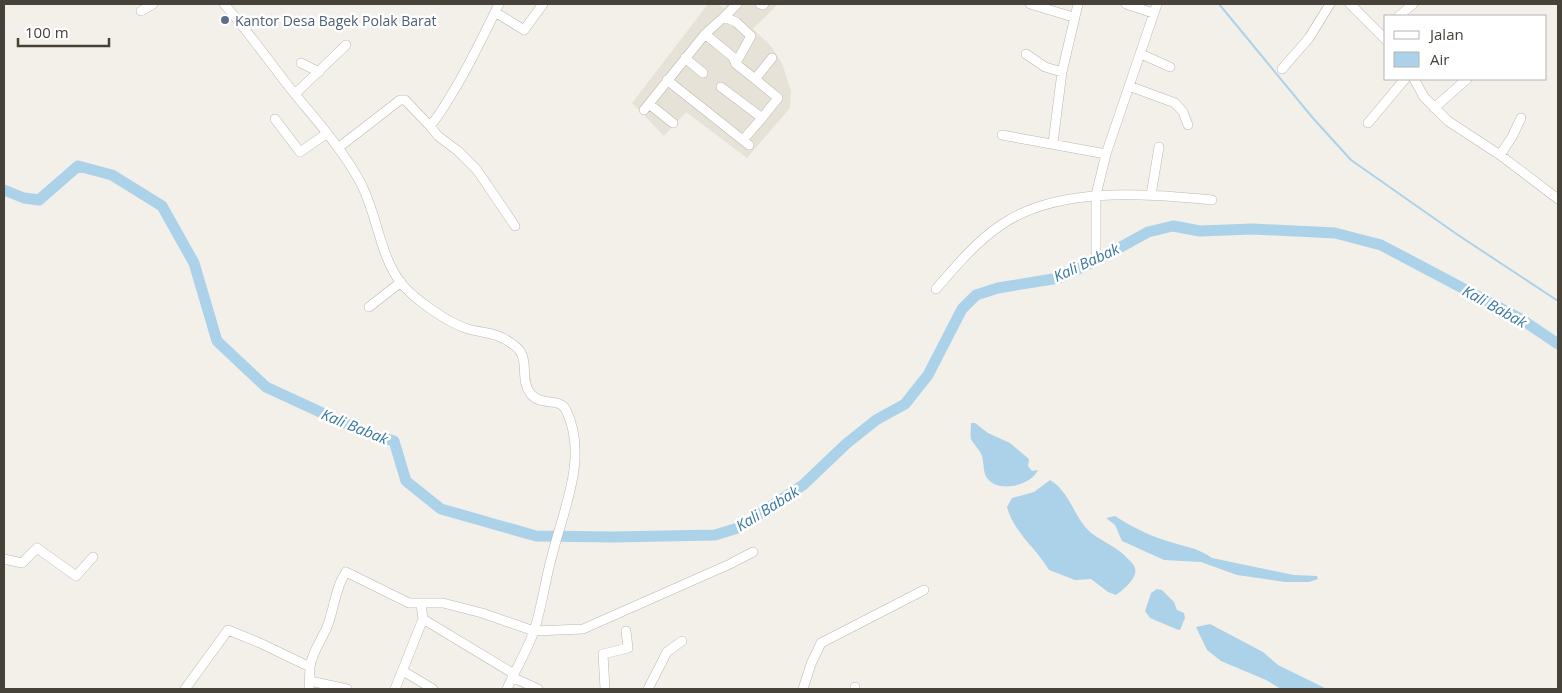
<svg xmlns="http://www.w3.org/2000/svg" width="1562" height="693" font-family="'Open Sans',sans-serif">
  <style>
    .residential { fill: #e7e2d8 }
    .water { fill: #acd2ea }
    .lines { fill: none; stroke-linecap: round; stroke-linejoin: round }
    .stream { stroke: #acd2ea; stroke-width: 2 }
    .river { stroke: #acd2ea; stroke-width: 11 }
    .minor-casing { stroke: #beb7ad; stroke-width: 10 }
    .minor { stroke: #fff; stroke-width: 9 }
    .service-dot { fill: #5c6f8a; stroke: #fff; stroke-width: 2 }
    .labels { text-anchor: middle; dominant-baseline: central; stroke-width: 5; stroke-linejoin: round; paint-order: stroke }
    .service-label { font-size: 14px; fill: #4e5e75; stroke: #fff; text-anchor: start }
    .water-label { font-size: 15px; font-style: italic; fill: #3978a0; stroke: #fff }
  </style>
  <rect width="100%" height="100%" fill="#f3f0ea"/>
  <!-- residential -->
  <path class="residential" d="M 708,4 L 717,4 L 724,8 L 728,4 L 778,4 L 753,29 L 771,46 L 782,63 L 791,91 L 790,108 L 747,158 L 686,112 L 664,136 L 632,103 Z"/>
  <!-- water -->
  <path class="water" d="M 971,423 L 975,423 L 988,433 L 1010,443 L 1029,459 L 1028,466 L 1032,471 L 1038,470 C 1032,485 998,494 987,478 C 983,473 984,463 982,456 C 980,450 974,445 971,439 C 970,434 971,428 971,423 Z
    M 1050,480 C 1071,493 1073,516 1090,532 C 1102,542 1117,546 1128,559 C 1131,562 1134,564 1135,568 C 1138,578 1123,590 1116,595 L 1108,592 L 1091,579 L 1075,580 L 1049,570 C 1036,548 1014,533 1007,507 L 1012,498 L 1034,492 Z
    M 1115,516 C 1131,526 1146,534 1164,540 C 1181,546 1197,547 1212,558 L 1294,575 L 1317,576 L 1318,579 L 1309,582 L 1285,582 L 1237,575 L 1201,562 L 1164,560 L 1122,541 L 1115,525 L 1106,518 Z
    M 1157,589 L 1162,590 L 1174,602 L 1177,610 L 1184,613 L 1185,618 L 1180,630 L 1176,629 L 1150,618 L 1145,611 L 1151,593 Z
    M 1210,624 L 1263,652 L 1278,665 L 1327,689 L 1281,689 L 1266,680 L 1221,661 L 1207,650 L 1196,627 Z"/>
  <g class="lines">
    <!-- stream -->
    <path class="stream" d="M 1219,4 L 1312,117 L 1351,160 L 1458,235 L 1558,301"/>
    <!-- river -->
    <path class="river" d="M 4,190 L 24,198 L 39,200 L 78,166 L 112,175 L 162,206 L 194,263 L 217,341 L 266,387 L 331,417 L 373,435 L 394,441 L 406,481 L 441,509 L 536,536 L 614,537 L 715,535 L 738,528 L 803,485 L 846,444 L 876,420 L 905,404 L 928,375 L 962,309 L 976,295 L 998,288 L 1059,278 L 1099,259 L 1148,232 L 1173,226 L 1200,231 L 1252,229 L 1335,233 L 1381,245 L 1521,319 L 1558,344"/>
    <defs>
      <path id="minor" d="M 224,4 C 247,30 268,60 290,88 C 314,118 341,147 359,180 C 377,211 379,255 401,283 C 414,299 448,323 468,329 C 487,334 498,332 515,346 C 531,358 519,378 530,393 C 540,407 560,397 566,410 C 589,457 563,510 552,556 C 545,580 542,607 534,631 C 527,651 515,670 507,689
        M 760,4 L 763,5 L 764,4
        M 1030,4 L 1073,17
        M 1126,4 L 1153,13
        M 1350,4 L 1386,40
        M 141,11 L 153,4
        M 495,12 L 524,30 L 543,4
        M 1399,16 L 1413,4
        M 705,34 L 733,57 L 736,64 L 755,79 L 772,58
        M 1026,54 L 1045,67 L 1062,72
        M 1141,54 L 1170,67
        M 685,58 L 703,73
        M 301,63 L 319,72
        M 736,63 L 751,36 L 736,22 L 724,17 L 737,4
        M 1282,69 L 1309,38 L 1330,4
        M 1414,79 L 1424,97 L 1448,121 L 1500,155 L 1558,199
        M 667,80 L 749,145
        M 1129,86 L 1175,103 L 1183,112 L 1188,125
        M 721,87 L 762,118 L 778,98 L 755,79
        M 295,94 L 346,45
        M 649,104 L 673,123
        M 1434,108 L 1467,79
        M 644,110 L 705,34 L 724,17
        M 275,119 L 300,152 L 326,134
        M 1368,123 L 1405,79
        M 430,126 L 438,136 L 458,151 L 477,170 L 515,226
        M 1002,135 L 1106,154
        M 743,140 L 762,118
        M 1053,143 L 1062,72 L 1078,4
        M 338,148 L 400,100 L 405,100 L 430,126 C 438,117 444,107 450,97 C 469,67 483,36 499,4
        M 1500,155 L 1512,137 L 1521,118
        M 1151,195 L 1159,147
        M 1096,252 L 1096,195 L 1106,154 L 1157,4
        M 936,289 C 956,266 976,242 1001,225 C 1059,185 1146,194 1212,200
        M 369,307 L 401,282
        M 4,559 L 22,563 L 37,548 L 76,576 L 93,557
        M 423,619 L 514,674
        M 310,667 C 312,652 321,641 327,627 C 334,610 335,588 346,572 L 409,603 L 443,603 L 482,613 L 534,631 L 583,629 L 730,564 L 753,552
        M 403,671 L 433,689
        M 512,677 L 538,689
        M 310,681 L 347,689
        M 185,689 L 228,630 L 260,643 L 310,667 L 309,689
        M 395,689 L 423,619 L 421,604
        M 605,689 L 603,654 L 628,648 L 626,631
        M 648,689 L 667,652 L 682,641
        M 803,689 L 811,664 L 821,643 L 924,590
        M 855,689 L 855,687"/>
    </defs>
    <!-- minor casing -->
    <use href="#minor" class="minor-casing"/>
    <!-- minor -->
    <use href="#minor" class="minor"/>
  </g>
  <!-- markers -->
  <circle class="service-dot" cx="225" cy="20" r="5"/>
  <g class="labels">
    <!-- service labels -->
    <g class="service-label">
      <text x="235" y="20">Kantor Desa Bagek Polak Barat</text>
    </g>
    <!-- water labels -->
    <g class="water-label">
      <text transform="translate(1086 262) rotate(-25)">Kali Babak</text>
      <text transform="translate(1495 306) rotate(29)">Kali Babak</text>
      <text transform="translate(355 426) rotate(22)">Kali Babak</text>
      <text transform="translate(767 508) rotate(-32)">Kali Babak</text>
    </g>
  </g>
  <!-- border -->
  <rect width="1562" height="693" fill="none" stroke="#464139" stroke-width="10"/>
  <!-- legend -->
  <rect x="1384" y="15" width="162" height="65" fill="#ffffff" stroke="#b5b3b0"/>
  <rect x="1394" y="31" width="25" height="8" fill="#ffffff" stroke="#b5b3b0"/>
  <text x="1430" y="40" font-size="15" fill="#464139">Jalan</text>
  <rect x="1394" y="52" width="25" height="15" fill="#acd2ea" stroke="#b5b3b0"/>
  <text x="1430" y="65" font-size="15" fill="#464139">Air</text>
  <!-- scale -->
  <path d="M18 38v8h91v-8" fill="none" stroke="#464139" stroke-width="2.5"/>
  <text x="25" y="38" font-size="15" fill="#464139" stroke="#ffffff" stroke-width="4" paint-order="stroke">100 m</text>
</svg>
